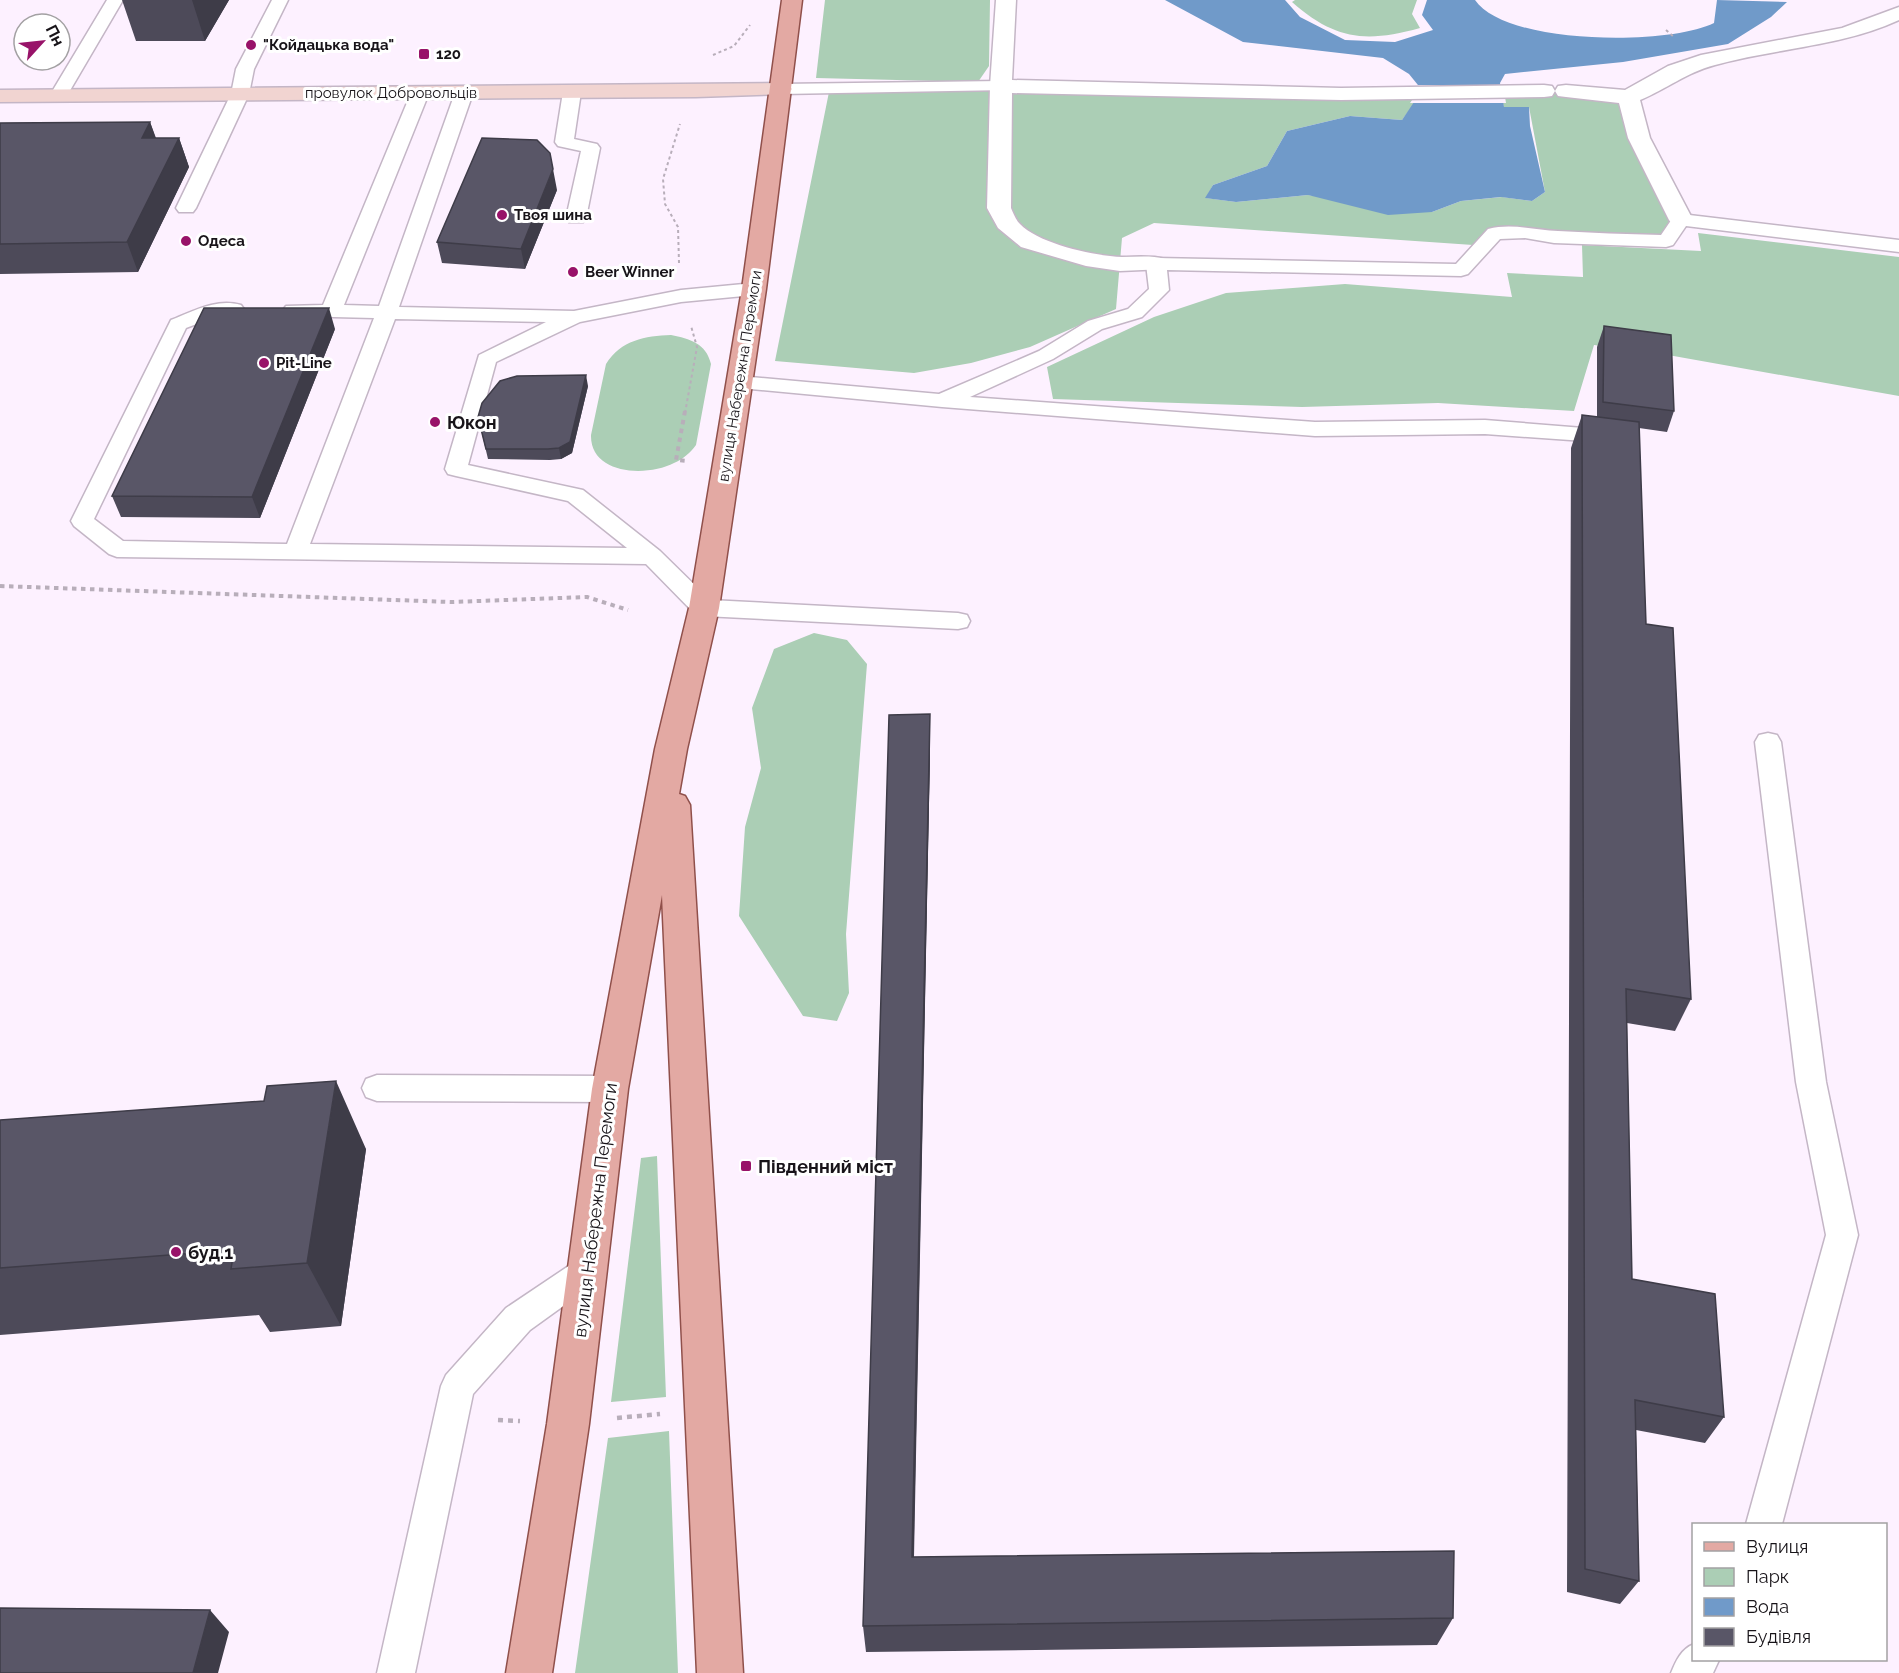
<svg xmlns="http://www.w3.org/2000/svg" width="1899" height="1673" font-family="Raleway,sans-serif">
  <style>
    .green { fill: #abceb5 }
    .water { fill: #709ac9 }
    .pier { fill: #fdf1ff }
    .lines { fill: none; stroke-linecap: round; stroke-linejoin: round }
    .service-casing { stroke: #c4b6c6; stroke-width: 3 }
    .pedestrian-casing { stroke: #c4b6c6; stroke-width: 3 }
    .secondary-casing { stroke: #c4b6c6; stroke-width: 3 }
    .primary-casing { stroke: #90504b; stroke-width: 3 }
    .path-far2 { stroke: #b8aeba; stroke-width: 2; stroke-dasharray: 3 3; stroke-linecap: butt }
    .path-far1 { stroke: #b8aeba; stroke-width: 4; stroke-dasharray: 4.5 4.5; stroke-linecap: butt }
    .path { stroke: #b8aeba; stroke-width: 4.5; stroke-dasharray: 5 5; stroke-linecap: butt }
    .service { fill: #fff; fill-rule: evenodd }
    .pedestrian { fill: #fff; fill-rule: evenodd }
    .secondary { fill: #f1d4d1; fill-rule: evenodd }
    .primary { fill: #e3a9a3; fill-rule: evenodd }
    .wall { fill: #4d4a59 }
    .shaded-wall { fill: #3e3c48 }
    .building { fill: #595667; stroke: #3e3c48; stroke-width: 1.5 }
    .poi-dot { fill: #981369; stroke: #fff; stroke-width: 2 }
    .labels { text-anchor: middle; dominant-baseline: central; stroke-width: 6; stroke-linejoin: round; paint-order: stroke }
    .far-poi-label { font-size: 15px; font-weight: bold; fill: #181419; stroke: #fff; text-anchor: start }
    .far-street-label { font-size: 15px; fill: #181419; stroke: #fff }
    .poi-label { font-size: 18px; font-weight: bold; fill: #181419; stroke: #fff; text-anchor: start }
    .street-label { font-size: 18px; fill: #181419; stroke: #fff }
  </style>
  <rect width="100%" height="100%" fill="#fdf1ff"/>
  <!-- green -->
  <path class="green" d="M 825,0 L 990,0 L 989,66 L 978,82 L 816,78 Z
    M 1295,0 L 1417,0 L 1412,14 L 1420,28 C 1366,43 1335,40 1292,2 Z
    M 830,87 L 1421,94 L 1402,120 L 1350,116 L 1287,131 L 1267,166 L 1213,185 L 1206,198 L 1236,202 L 1308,195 L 1432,212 L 1461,201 L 1502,197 L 1532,201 L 1545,192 L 1529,107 L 1504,108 L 1501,94 L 1574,90 L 1628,97 L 1681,220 L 1666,241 L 1525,232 L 1473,245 L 1154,223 L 1122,238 L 1116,309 L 1030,347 L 971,363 L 914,373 L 775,361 Z
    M 1698,233 L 1899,257 L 1899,396 L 1668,355 L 1594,345 L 1574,411 L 1438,403 L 1302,407 L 1053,399 L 1047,367 L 1154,317 L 1226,293 L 1345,284 L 1512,297 L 1507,273 L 1583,277 L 1582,245 L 1701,251 Z
    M 671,335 C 690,339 706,343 711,364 L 696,445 C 690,453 683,459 674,463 C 647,477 590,475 591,435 L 606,364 C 621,340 645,336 671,335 Z
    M 814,633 L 847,640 L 867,664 L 846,934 L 849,993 L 837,1021 L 803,1016 L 739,916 L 745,827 L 761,768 L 752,708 L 774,649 Z
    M 657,1156 L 666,1397 L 611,1402 L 641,1158 Z
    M 669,1431 L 678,1673 L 575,1673 L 608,1438 Z"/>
  <!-- water -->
  <path class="water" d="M 1165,0 L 1285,0 L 1300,17 L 1345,40 L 1395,42 L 1433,30 L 1422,15 L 1427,0 L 1475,0 C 1505,45 1668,46 1714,23 L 1717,0 L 1787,2 L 1771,17 L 1728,44 L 1623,62 L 1505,74 L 1500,83 L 1504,107 L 1529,107 L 1530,126 L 1545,192 L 1532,201 L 1501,197 L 1461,201 L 1432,212 L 1388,215 L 1308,195 L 1236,202 L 1205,198 L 1213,185 L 1267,166 L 1287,131 L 1350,116 L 1402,120 L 1422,90 L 1409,74 L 1383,58 L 1243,42 Z"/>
  <!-- pier -->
  <path class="pier" d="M 1415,85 L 1503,85 L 1506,103 L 1410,103 L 1419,90 Z
    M 1891,566 L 1899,567 L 1899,666 L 1889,645 L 1883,622 Z"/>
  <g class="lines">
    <defs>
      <path id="service" d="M 107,0 L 123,0 L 65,99 L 53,99 L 50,95 Z
        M 272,0 L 288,0 L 254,69 L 249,94 L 196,208 L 193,212 L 179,212 L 176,208 L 231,94 L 236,69 Z
        M 1001,81 L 1007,82 L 1010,86 L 1007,90 L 781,94 L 775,93 L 772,89 L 775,85 L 781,84 Z
        M 572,87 L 578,88 L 581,92 L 574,139 L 597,144 L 600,148 L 586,218 L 583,222 L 569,222 L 566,218 L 581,151 L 558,146 L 555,142 L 563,92 L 566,88 Z
        M 420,88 L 426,89 L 429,93 L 344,305 L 379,306 L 455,93 L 458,89 L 470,89 L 473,93 L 399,307 L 574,311 L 681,290 L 754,283 L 761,285 L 764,289 L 761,293 L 754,295 L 681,302 L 580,322 L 496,362 L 468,465 L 583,490 L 660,551 L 710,600 L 958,613 L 967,615 L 970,621 L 967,627 L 958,629 L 704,616 L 695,614 L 646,564 L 117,557 L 109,554 L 74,526 L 71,521 L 171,320 C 194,311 216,298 241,305 L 244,309 L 241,313 L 220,315 L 186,328 L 94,519 L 123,541 L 287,544 L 374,318 L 293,316 L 286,314 L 283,310 L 286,306 L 323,305 L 411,93 L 414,89 ZM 395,319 L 546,322 L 479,355 L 445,469 L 448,474 L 456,476 L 568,501 L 627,548 L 310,544 Z
        M 1681,214 L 1899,240 L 1899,252 L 1686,226 L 1673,245 L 1666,247 L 1554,243 L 1525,238 L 1500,239 L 1468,274 L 1461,276 L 1167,270 L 1169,290 L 1142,317 L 1102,329 L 1053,359 L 970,397 L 1315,422 L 1485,420 L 1621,431 L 1624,436 L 1621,441 L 1613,443 L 1485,434 L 1315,436 L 942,407 L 740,388 L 732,387 L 729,382 L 732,377 L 740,376 L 939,394 L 1039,351 L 1088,321 L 1128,309 L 1149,289 L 1146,264 L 1149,260 L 1156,258 L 1456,264 L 1488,229 C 1512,223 1534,230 1558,231 C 1592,233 1626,234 1661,235 L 1674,216 Z
        M 1768,733 L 1777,735 L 1781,742 L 1826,1082 L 1858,1235 L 1782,1524 L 1746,1524 L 1826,1235 L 1796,1082 L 1755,742 L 1759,735 Z
        M 377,1075 L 610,1076 L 621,1080 L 625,1089 L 621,1098 L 610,1102 L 377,1101 L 366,1097 L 362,1088 L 366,1079 Z
        M 587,1256 L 598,1261 L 603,1271 L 598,1281 L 530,1330 L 473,1394 L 415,1673 L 377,1673 L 441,1386 L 446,1375 L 506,1308 L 576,1261 Z
        M 1694,1644 L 1694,1660 L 1719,1660 L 1713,1673 L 1671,1673 C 1676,1661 1681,1649 1694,1644 Z"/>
      <path id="pedestrian" d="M 996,0 L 1016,0 L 1012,80 L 1341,88 L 1544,85 L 1552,86 L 1555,91 L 1552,96 L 1544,97 L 1341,100 L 1012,93 L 1011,208 C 1013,213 1016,220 1020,224 C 1039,244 1095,256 1122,257 C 1136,257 1151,255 1165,259 L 1168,264 L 1165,269 L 1120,271 L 1086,266 L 1021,247 L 998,228 L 987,208 L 990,86 Z
        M 1899,7 L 1899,20 C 1840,47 1776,48 1715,65 C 1685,73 1667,89 1640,100 L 1650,138 L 1693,220 L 1689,225 L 1681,227 L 1673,225 L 1669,220 L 1628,138 L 1619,103 L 1566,97 L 1558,96 L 1555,91 L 1558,86 L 1566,85 L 1625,90 L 1668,66 L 1701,55 L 1842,28 Z"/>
      <path id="secondary" d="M 781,83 L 789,84 L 792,89 L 789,94 L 696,97 L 0,102 L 0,90 Z"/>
      <path id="primary" d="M 782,0 L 802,0 L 766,289 L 719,608 L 687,749 L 679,794 L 685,796 L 690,805 L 743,1673 L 697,1673 L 662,895 L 628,1089 L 589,1424 L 552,1673 L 506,1673 L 547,1424 L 592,1089 L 655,749 L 689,608 L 742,289 Z"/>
    </defs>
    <!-- service casing -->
    <use href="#service" class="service-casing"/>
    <!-- pedestrian casing -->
    <use href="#pedestrian" class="pedestrian-casing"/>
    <!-- secondary casing -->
    <use href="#secondary" class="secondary-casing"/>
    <!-- primary casing -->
    <use href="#primary" class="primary-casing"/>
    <!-- path-far2 -->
    <path class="path-far2" d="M 1666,30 L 1674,37
      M 713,55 L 734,46 L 750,25
      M 679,263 L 678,227 L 665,204 L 663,179 L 680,124
      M 685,413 L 697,347 L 691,326"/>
    <!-- path-far1 -->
    <path class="path-far1" d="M 685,411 L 676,460 L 688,461
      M 0,586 L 451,602 L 587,597 L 628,610"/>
    <!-- path -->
    <path class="path" d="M 617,1418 L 660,1414
      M 498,1420 L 520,1421"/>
    <!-- service -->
    <use href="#service" class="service"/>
    <!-- pedestrian -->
    <use href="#pedestrian" class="pedestrian"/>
    <!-- secondary -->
    <use href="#secondary" class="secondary"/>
    <!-- primary -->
    <use href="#primary" class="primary"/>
  </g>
  <!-- wall -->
  <path class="wall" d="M 122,0 L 229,0 L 205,41 L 136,41 Z
    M 150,122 L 156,138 L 179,138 L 189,167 L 138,272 L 0,274 L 0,123 Z
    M 557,190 L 525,269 L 442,263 L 437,242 Z
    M 1604,326 L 1674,411 L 1667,432 L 1639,428 L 1646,624 L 1691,999 L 1675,1031 L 1627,1023 L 1632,1279 L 1724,1417 L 1705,1443 L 1636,1430 L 1639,1581 L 1620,1604 L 1567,1592 L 1571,448 L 1582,415 L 1597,417 L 1597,347 Z
    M 335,329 L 260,518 L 121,517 L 112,496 Z
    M 588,386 L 572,453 L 561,459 L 550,460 L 488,459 L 478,417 Z
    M 930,714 L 930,754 L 914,1557 L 1453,1618 L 1437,1645 L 866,1652 L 863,1626 Z
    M 264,1101 L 366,1149 L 341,1326 L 270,1332 L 259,1315 L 0,1335 L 0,1120 Z"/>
  <!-- shaded-wall -->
  <path class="shaded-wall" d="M 192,0 L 229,0 L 205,41 Z
    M 150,122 L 160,151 L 142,138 Z
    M 179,138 L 189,167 L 138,272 L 127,242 Z
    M 553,169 L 557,190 L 525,269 L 521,249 Z
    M 329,308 L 335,329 L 260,518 L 252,497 Z
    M 586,375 L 588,386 L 572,453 L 561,459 L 559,448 Z
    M 930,714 L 930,754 L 913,1585 L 912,1557 Z
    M 336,1081 L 366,1149 L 341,1326 L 307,1263 Z
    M 210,1610 L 229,1632 L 218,1673 L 193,1673 Z"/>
  <!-- building -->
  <path class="building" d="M 150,122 L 142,138 L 179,138 L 127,242 L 0,244 L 0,123 Z
    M 482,138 L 537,140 L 550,153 L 553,169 L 521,249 L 437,242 Z
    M 204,308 L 329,308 L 252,497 L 112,496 Z
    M 1604,326 L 1671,335 L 1674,411 L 1603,402 Z
    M 586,375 L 570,442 L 559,448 L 548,449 L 486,449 L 478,417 L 482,403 L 500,381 L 517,376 Z
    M 1582,415 L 1639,422 L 1646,624 L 1673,628 L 1691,999 L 1626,989 L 1632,1279 L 1715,1294 L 1724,1417 L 1635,1400 L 1639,1581 L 1585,1569 Z
    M 930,714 L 912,1557 L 1454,1551 L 1453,1618 L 863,1626 L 889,715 Z
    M 336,1081 L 307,1263 L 231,1269 L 234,1250 L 0,1268 L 0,1120 L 264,1101 L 267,1086 Z
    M 0,1608 L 210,1610 L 193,1673 L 0,1673 Z"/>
  <!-- markers -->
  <g class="poi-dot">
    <circle cx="251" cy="45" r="6"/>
    <rect x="418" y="48" width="12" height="12" rx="3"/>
    <circle cx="502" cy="215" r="6"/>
    <circle cx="186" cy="241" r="6"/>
    <circle cx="573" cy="272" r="6"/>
    <circle cx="264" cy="363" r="6"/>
    <circle cx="435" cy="422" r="6"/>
    <rect x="740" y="1160" width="12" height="12" rx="3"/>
    <circle cx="176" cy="1252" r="6"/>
  </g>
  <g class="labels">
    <!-- far-poi labels -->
    <g class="far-poi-label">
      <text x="263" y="45">"Койдацька вода"</text>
      <text x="436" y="54">120</text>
      <text x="514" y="215">Твоя шина</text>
      <text x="198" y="241">Одеса</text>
      <text x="585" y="272">Beer Winner</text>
      <text x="276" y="363">Pit-Line</text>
    </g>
    <!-- far-street labels -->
    <g class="far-street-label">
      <text x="391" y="93">провулок Добровольців</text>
      <text transform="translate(740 376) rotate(-81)">вулиця Набережна Перемоги</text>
    </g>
    <!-- poi labels -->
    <g class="poi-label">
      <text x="447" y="422">Юкон</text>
      <text x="758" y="1166">Південний міст</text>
      <text x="188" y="1252">буд.1</text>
    </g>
    <!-- street labels -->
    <g class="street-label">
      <text transform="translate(595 1210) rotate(-83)">вулиця Набережна Перемоги</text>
    </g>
  </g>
  <!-- legend -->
  <rect x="1692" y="1523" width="195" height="138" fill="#ffffff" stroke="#a3a1a3" stroke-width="1.5"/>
  <rect x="1704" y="1542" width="30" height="9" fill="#e3a9a3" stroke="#a3a1a3" stroke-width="1.5"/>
  <text x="1746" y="1553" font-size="18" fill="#181419">Вулиця</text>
  <rect x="1704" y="1568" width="30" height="18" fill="#abceb5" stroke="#a3a1a3" stroke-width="1.5"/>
  <text x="1746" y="1583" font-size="18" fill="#181419">Парк</text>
  <rect x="1704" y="1598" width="30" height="18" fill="#709ac9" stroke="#a3a1a3" stroke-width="1.5"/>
  <text x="1746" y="1613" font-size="18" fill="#181419">Вода</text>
  <rect x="1704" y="1628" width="30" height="18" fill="#595667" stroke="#a3a1a3" stroke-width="1.5"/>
  <text x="1746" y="1643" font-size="18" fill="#181419">Будівля</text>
  <!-- north arrow -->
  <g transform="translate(42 42) rotate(63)"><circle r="28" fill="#ffffff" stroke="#a3a1a3" stroke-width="1.5"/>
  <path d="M0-4.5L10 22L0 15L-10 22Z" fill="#981369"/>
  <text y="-9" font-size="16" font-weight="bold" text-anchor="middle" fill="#181419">Пн</text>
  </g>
</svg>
